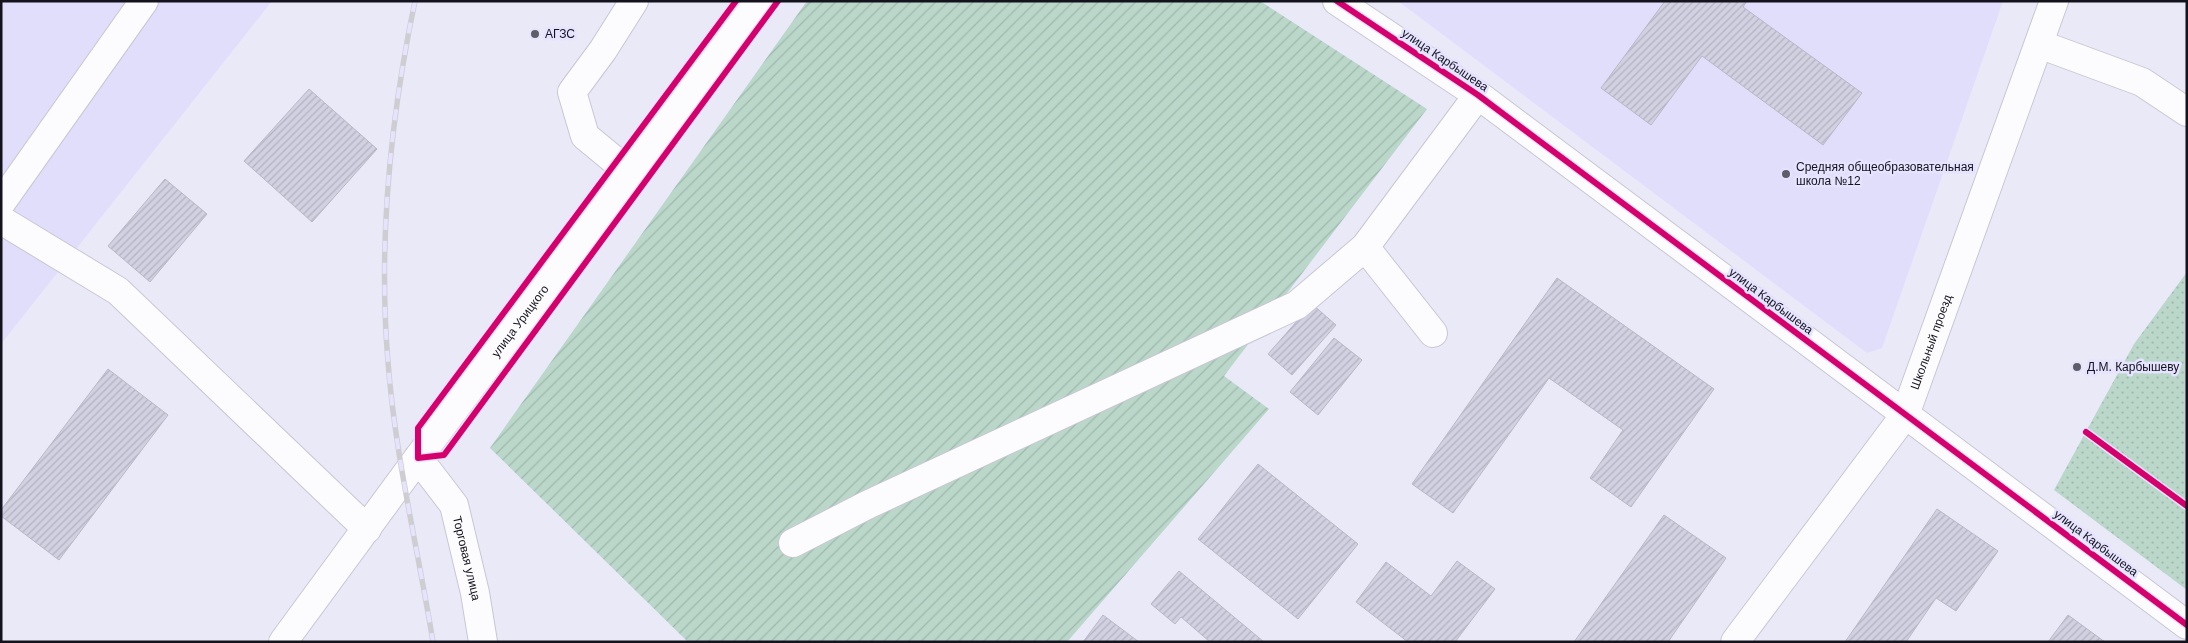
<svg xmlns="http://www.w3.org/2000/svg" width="2188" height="643" font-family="Helvetica,sans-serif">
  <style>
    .built { fill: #e0defb }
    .park { fill: url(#park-dots) }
    .garden { fill: url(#garden-furrows) }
    .building { fill: url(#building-hatch); stroke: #b9b8c5 }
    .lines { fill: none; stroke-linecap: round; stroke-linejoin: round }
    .minor-casing { stroke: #c8c7d4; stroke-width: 30 }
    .minor { stroke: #fcfcfe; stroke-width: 28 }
    .rail-casing { stroke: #ceced2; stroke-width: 5.5 }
    .rail { stroke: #e5e3fe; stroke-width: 4; stroke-dasharray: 11; stroke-linecap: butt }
    .cycleway-casing { stroke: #e5e3fe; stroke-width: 9 }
    .cycleway { stroke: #d6006c; stroke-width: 6 }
    .poi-dot { fill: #5e5d6a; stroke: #e5e3fe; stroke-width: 2 }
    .labels { text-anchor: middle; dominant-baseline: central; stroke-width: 5; stroke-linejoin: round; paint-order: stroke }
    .poi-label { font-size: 12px; fill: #13121d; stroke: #e5e3fe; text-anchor: start }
    .street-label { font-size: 12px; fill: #13121d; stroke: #e5e3fe }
  </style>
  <defs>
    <pattern id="park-dots" width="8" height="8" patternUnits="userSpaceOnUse" patternTransform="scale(1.25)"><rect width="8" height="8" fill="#bad7ca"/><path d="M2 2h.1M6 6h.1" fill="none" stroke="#9fb8ad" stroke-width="1.8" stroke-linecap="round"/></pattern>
    <pattern id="garden-furrows" width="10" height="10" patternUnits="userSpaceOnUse" patternTransform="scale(1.25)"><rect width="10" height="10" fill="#bad7ca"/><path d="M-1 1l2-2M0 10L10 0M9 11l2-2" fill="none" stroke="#9fb8ad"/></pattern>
    <pattern id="building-hatch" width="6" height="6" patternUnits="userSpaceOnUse" patternTransform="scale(1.25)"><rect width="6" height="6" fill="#d2d1e2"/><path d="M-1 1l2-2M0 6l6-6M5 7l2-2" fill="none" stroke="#b3b2c1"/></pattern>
  </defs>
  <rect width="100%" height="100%" fill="#eae9f8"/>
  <!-- built -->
  <path class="built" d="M 1,1 L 272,1 L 1,344 Z
    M 1398,1 L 2003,1 L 1882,348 L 1867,353 Z"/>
  <!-- park -->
  <path class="park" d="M 2187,272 L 2187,590 L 2054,490 L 2134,344 Z"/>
  <!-- garden -->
  <path class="garden" d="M 807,1 L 1260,1 L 1427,109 L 1224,376 L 1269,409 L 1067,642 L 688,642 L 490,448 Z"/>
  <!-- building -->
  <path class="building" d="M 1665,1 L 1747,1 L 1743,7 L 1862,93 L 1823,145 L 1702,56 L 1651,125 L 1601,88 Z
    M 309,89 L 377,149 L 312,222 L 244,161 Z
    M 165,179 L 207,214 L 150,282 L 108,246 Z
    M 1557,278 L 1714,389 L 1631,507 L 1590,478 L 1623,430 L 1549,378 L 1453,513 L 1412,484 Z
    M 1312,304 L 1336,325 L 1292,375 L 1268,354 Z
    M 1334,338 L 1362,360 L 1318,415 L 1290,392 Z
    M 108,369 L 168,415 L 59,560 L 1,516 L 1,510 Z
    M 1258,464 L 1358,544 L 1298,619 L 1198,539 Z
    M 1937,509 L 1998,551 L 1956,611 L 1936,598 L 1906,642 L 1845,642 Z
    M 1664,515 L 1726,558 L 1668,642 L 1574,642 Z
    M 1457,561 L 1495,589 L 1455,642 L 1408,642 L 1356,602 L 1386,562 L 1431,596 Z
    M 1179,571 L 1264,642 L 1210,642 L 1181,617 L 1175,624 L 1151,604 Z
    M 1103,615 L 1139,642 L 1083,642 Z
    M 2068,615 L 2105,642 L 2048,642 Z"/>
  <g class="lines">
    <defs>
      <g id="minor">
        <path d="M 1337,1 L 1478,95 L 2187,625"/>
        <path d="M 2039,44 L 2142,82 L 2187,112"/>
        <path d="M 630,173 L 585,136 L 572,92 L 603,50 L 634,1"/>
        <path d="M 1,203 L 144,1"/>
        <path d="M 1,220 L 118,291 L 367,529"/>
        <path d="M 1365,247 L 1433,333"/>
        <path id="s1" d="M 418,458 L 454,505 L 475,593 L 483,642"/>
        <path d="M 793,543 L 867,505 L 1297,305 L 1365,247 L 1478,95"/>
        <path id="s2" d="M 283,642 L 418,458 L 759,1"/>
        <path id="s3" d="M 1735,642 L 1905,415 L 2054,1"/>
      </g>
    </defs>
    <!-- minor casing -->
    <use href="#minor" class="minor-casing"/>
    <!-- minor -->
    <use href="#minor" class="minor"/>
    <defs>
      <path id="rail" d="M 415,1 C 390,120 378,241 388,362 C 395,456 418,549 433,642"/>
    </defs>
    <!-- rail casing -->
    <use href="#rail" class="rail-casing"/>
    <!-- rail -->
    <use href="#rail" class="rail"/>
    <defs>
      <path id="cycleway" d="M 736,1 L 418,428 L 418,458 L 444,455 L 778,1
        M 1337,1 L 1478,95 L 2187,625
        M 2086,432 L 2187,506"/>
    </defs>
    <!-- cycleway casing -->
    <use href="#cycleway" class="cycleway-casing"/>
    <!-- cycleway -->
    <use href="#cycleway" class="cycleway"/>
  </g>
  <!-- markers -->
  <g class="poi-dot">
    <circle cx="535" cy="34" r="5"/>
    <circle cx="1786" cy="174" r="5"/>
    <circle cx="2077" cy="367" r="5"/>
  </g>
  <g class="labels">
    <!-- poi labels -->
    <g class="poi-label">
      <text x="545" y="34">АГЗС</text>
      <text x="1796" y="167">Средняя общеобразовательная<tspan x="1796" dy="14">школа №12</tspan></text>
      <text x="2087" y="367">Д.М. Карбышеву</text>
    </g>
    <!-- street labels -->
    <g class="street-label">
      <text transform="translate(1445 60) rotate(34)">улица Карбышева</text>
      <text transform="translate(1771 301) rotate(37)">улица Карбышева</text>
      <text stroke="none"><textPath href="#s2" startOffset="399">улица Урицкого</textPath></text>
      <text stroke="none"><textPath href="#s3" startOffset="361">Школьный проезд</textPath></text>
      <text transform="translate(2096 543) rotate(37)">улица Карбышева</text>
      <text stroke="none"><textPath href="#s1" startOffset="114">Торговая улица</textPath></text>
    </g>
  </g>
  <!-- border -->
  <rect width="2188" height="643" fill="none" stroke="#13121d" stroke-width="5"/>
</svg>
